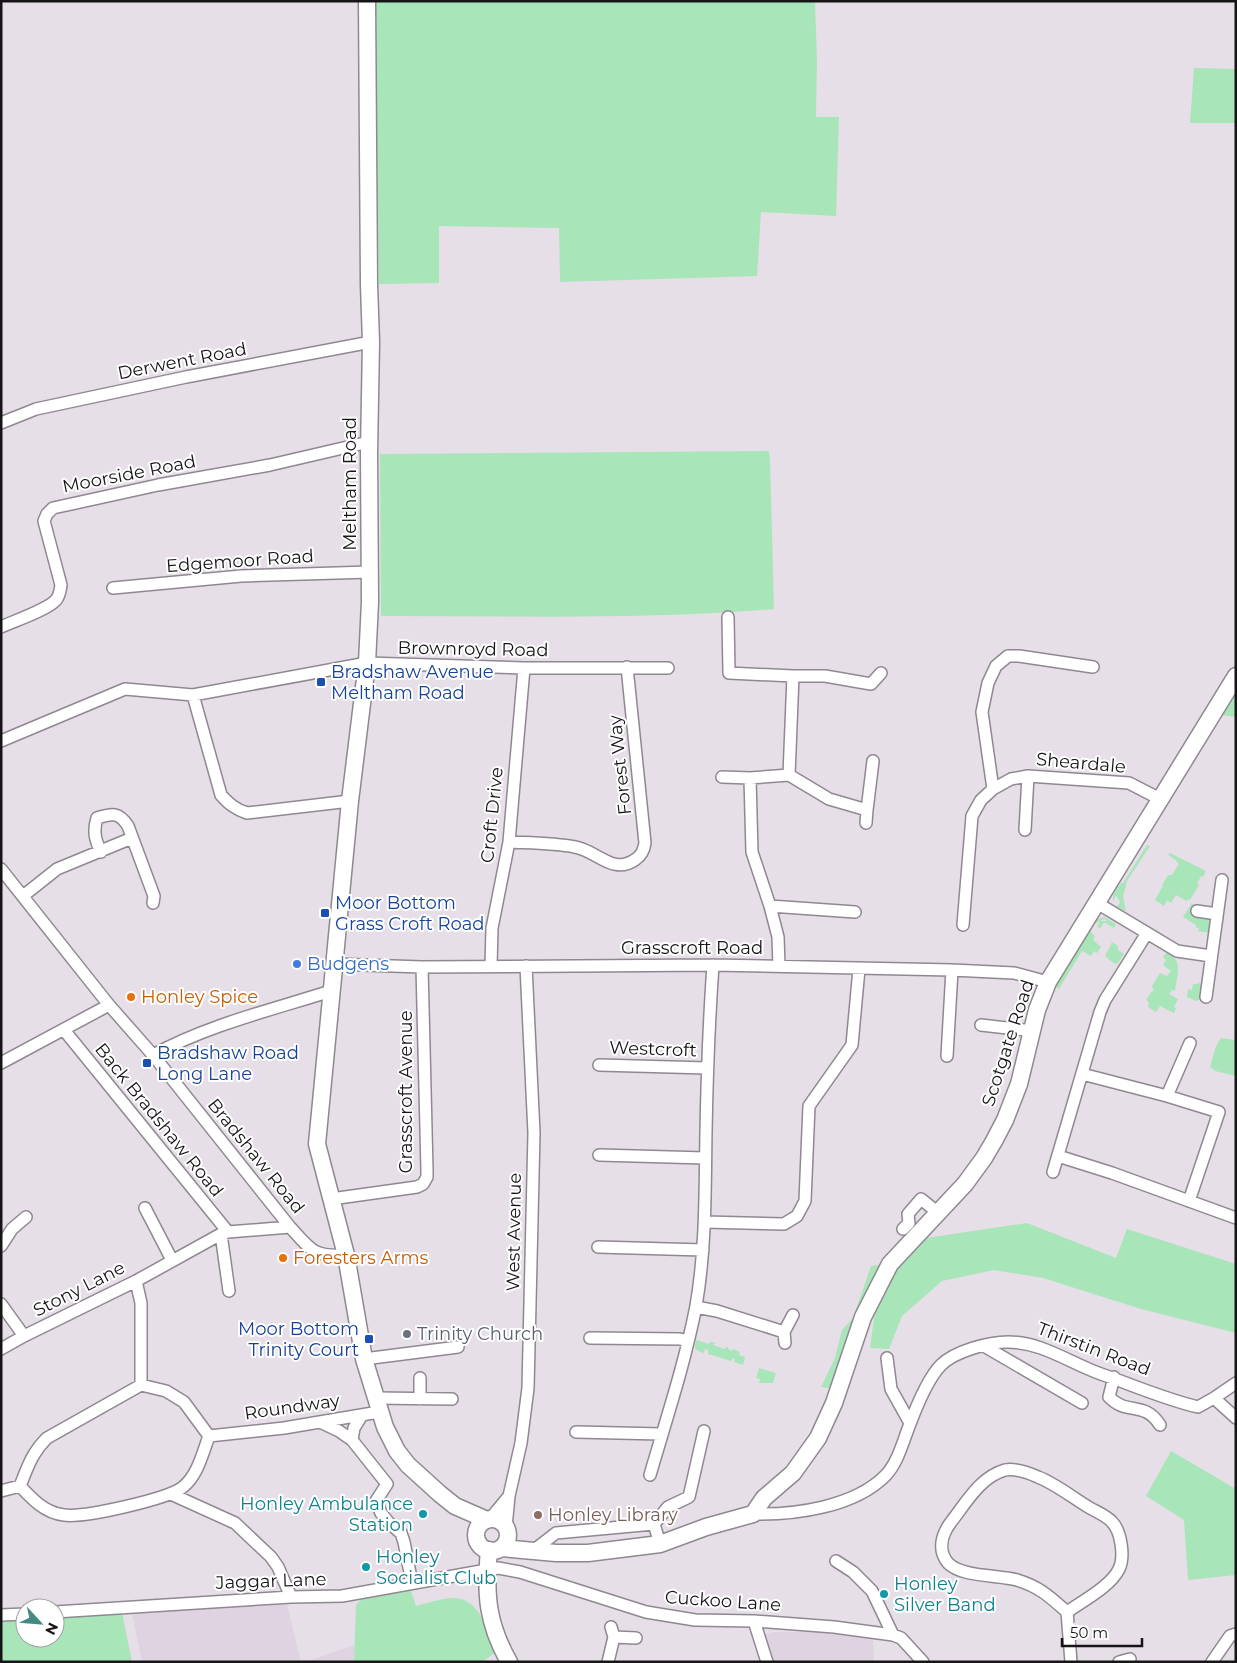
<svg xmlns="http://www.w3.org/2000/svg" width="1237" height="1663" font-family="Montserrat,sans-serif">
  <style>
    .built { fill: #dfd3e2 }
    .green { fill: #a8e5b9 }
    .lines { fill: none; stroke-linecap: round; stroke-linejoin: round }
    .street-casing { stroke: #8f8890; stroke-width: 14 }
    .secondary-casing { stroke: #8f8890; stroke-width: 19 }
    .street { stroke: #fff; stroke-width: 11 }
    .secondary { stroke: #fff; stroke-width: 16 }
    .transit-dot { fill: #1a4fb4; stroke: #fff; stroke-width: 2 }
    .shop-dot { fill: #3f7fe0; stroke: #fff; stroke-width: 2 }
    .food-dot { fill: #e8710a; stroke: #fff; stroke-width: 2 }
    .worship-dot { fill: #6b7280; stroke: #fff; stroke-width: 2 }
    .culture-dot { fill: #0f9aa8; stroke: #fff; stroke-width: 2 }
    .education-dot { fill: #8d6e63; stroke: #fff; stroke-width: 2 }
    .labels { text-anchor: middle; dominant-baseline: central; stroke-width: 4; stroke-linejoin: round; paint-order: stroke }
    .street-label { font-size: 18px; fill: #171417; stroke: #fff }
    .transit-label { font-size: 18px; fill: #164399; stroke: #fff; text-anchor: start }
    .shop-label { font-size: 18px; fill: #366cbe; stroke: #fff; text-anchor: start }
    .food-label { font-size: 18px; fill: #c56008; stroke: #fff; text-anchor: start }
    .worship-label { font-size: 18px; fill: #5b616d; stroke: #fff; text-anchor: start }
    .culture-label { font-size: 18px; fill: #0d838f; stroke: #fff; text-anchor: start }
    .education-label { font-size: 18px; fill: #785e54; stroke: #fff; text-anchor: start }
  </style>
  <rect width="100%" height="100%" fill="#e6dfe8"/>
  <!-- built -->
  <path class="built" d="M 287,1604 L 301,1662 L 142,1662 L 132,1613 Z
    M 775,1632 L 853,1632 L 873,1636 L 874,1662 L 773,1662 L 764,1634 Z
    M 354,1645 L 354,1662 L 305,1662 Z"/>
  <!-- green -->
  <path class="green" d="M 375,1 L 815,1 L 817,62 L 816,117 L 839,117 L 836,216 L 761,212 L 757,276 L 560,282 L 559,228 L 439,226 L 439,283 L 379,284 Z
    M 1194,68 L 1236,69 L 1236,123 L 1190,123 Z
    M 769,451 L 770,459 L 774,609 C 644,620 512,616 381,616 L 380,454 Z
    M 1236,690 L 1236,717 L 1221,715 Z
    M 1147,845 L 1150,846 L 1127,881 L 1123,897 L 1126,911 L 1117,907 L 1120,902 L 1116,895 L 1113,902 L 1113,895 L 1118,886 L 1119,887 L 1121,883 L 1123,883 Z
    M 1170,853 L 1206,871 L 1203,877 L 1201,876 L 1197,884 L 1199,885 L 1190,900 L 1188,899 L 1187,901 L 1176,895 L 1171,903 L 1167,900 L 1164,906 L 1155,900 L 1162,887 L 1164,887 L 1162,885 L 1168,875 L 1172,875 L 1179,864 L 1176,861 L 1176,860 L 1168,855 Z
    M 1192,903 L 1196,906 L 1195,916 L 1209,918 L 1212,923 L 1210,933 L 1198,931 L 1199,928 L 1196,928 L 1196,925 L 1183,917 Z
    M 1104,917 L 1116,924 L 1114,928 L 1104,922 L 1101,928 L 1097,927 L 1100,921 L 1108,921 L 1104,919 L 1094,924 L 1098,919 Z
    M 1093,926 L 1091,932 L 1095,936 L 1093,940 L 1101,947 L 1097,953 L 1094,951 L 1091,956 L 1082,951 L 1059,989 L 1052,985 L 1065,970 Z
    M 1112,942 L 1118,946 L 1118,950 L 1124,954 L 1118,963 L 1115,964 L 1105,956 Z
    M 1167,952 C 1184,962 1177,974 1175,991 L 1172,990 L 1169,994 L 1178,999 L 1174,1007 L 1176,1008 L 1174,1013 L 1160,1006 L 1156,1012 L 1148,1007 L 1149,1002 L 1146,1000 L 1152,991 L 1154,991 L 1152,986 L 1160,973 L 1167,976 L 1171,971 L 1163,965 L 1166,960 L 1163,957 Z
    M 1199,983 L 1203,984 L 1202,994 L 1200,994 L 1199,1000 L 1196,1001 L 1187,997 L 1188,989 L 1192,990 L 1193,984 L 1198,984 Z
    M 1221,1038 L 1236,1040 L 1236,1076 L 1215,1071 L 1210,1067 L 1216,1046 Z
    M 1027,1223 L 1116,1258 L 1127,1229 L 1236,1264 L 1236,1333 L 1141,1309 L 1043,1278 L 994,1270 L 942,1281 L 902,1316 L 889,1349 L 870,1348 L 874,1318 L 861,1315 L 835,1389 L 821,1387 L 835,1358 L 842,1330 L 853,1318 L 871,1266 L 895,1263 L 919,1239 Z
    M 696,1340 L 709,1344 L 710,1342 L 716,1343 L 713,1345 L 725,1349 L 726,1347 L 728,1347 L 728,1349 L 732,1351 L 733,1349 L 740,1352 L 739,1355 L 745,1357 L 743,1365 L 734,1362 L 735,1359 L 733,1358 L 731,1361 L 708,1354 L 708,1350 L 705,1349 L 704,1353 L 698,1351 L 695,1348 Z
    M 759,1368 L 776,1373 L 773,1383 L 759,1383 L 760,1379 L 756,1378 Z
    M 1171,1451 L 1236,1489 L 1236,1575 L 1188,1580 L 1184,1520 L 1146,1496 Z
    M 411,1591 L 416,1606 C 427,1603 440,1599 451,1598 C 480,1596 488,1632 496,1652 L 482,1662 L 354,1662 L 356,1605 L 364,1597 Z
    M 122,1612 L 132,1662 L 1,1662 L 1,1621 L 25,1619 L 25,1638 L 55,1638 L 55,1617 Z"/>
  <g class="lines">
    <defs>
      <path id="street" d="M 1,423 L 36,409 L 186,377 L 371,342
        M 113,588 L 241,576 L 370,572
        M 728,617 L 729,673 L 793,676 L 825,676 L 871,684 L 881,673
        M 1,627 C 14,621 47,610 56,600 C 60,595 60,591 61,585 L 44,521 L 47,514 L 53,508 L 158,485 L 270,465 L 369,442
        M 193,695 L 221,795 C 229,804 235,809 247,813 L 350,801
        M 1,741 L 125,689 L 193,695 L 367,663 L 524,668 L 668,668
        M 789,775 L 829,799 L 867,810 L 873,761
        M 722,777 L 750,778
        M 993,789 L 982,712 L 988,683 L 996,666 L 1008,656 L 1019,656 L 1093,667
        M 866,823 L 867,810
        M 1025,830 L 1028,776
        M 509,842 C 530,843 554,843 575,847 C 598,851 613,876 636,859 C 642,855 644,850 645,843 L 627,667
        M 101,852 C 95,840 93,831 97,818 C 112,813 119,812 128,826 L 154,896 L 153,903
        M 1,869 L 109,1005 L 153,1055 L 290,1227 C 311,1250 313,1257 346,1255
        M 23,896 L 57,869 L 132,838
        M 1097,903 L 1177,951 L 1211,956
        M 770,906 L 855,912
        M 1197,911 L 1217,914
        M 963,925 L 972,816 L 981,800 L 993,789 L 1011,779 L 1028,776 L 1129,783 L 1160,799
        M 334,964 L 422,967 L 713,965 L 952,970 L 1014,973 L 1048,982
        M 491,966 L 492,928 L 509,842 L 524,668
        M 779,966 L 778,937 L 770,906 L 752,852 L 750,778 L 789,775 L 793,676
        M 1206,997 L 1222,880
        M 981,1025 L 1033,1031
        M 64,1030 L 228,1232
        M 153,1055 C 208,1025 271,1010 331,991
        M 947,1056 L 952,970
        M 1,1063 L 109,1005
        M 599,1065 L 707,1068
        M 1082,1074 L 1167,1096 L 1219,1112 L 1189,1201
        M 1167,1096 L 1190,1043
        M 599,1155 L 705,1158
        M 1058,1156 L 1112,1173 L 1236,1218
        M 1053,1172 L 1100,1012 L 1105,1000 L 1147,933
        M 331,1199 L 417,1187 L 423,1184 L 427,1177 L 427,1170 L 422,967
        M 145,1208 L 172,1260
        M 705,1222 L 784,1224 L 797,1216 L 805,1201 L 809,1106 L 852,1045 L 859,969
        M 903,1229 L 909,1223 L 908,1214 L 921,1199 L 937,1212
        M 221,1234 L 229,1291
        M 1,1246 L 12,1229 L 26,1217
        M 598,1247 L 703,1250
        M 136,1281 L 141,1303 L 141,1385
        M 1,1304 L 24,1336
        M 696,1307 L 717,1311 L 784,1332 L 785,1343
        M 784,1332 L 793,1315
        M 590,1338 L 680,1339 L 688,1341
        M 984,1346 L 1082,1403
        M 1,1349 L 24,1336 L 136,1281 L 221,1234 L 228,1232 L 290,1227
        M 887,1358 L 891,1389 L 910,1423
        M 364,1359 L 458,1347
        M 1114,1377 L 1109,1397 C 1127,1416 1144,1400 1160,1425
        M 375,1398 L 452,1399
        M 1214,1398 L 1236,1383
        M 420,1399 L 420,1378
        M 320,1422 L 339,1431 L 352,1440 L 387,1484 L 376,1501 L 381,1513 L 389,1523 L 401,1533 L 404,1542 L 412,1583
        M 576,1432 L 661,1434
        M 352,1440 L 354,1428 L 362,1415
        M 650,1475 C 666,1420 685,1363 696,1306 C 706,1248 705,1191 706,1132 C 707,1076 709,1021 713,965
        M 20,1486 C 28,1466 32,1453 47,1438 L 141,1385 L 166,1391 L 184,1402 L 209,1436
        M 1,1491 L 20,1486 C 32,1499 45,1513 64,1515 C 84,1518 168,1499 183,1487 C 198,1475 203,1452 209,1436 L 284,1428 L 379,1412
        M 171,1494 L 235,1523 L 271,1557 L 278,1567 L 291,1597
        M 753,1514 C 795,1515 854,1507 885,1476 C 897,1464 902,1445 908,1429 C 915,1410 927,1379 941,1365 C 955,1351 989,1342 1008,1342 C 1042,1342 1070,1363 1101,1374 C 1133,1385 1164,1399 1198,1407 L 1214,1398 L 1236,1418
        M 490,1519 L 509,1496
        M 506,1527 L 509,1496 L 521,1443 L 528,1388 L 534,1133 L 526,966
        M 660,1544 L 654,1524 L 668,1507 L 689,1497 L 704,1431
        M 534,1550 L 556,1533 L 654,1524
        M 836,1561 L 853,1572 L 872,1591 L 893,1635
        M 55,1612 L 291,1597 L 342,1596 L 498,1568 L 520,1572 L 646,1612 L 695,1620 L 754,1621 L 834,1627 L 893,1635 L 901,1638 L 923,1662
        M 1067,1612 C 1083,1601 1111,1586 1119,1569 C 1125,1557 1121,1531 1112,1522 C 1107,1516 1097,1512 1090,1508 C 1073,1498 1056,1484 1038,1477 C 1029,1473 1015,1468 1005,1470 C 980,1477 966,1503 951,1522 C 942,1534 937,1550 948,1563 C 961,1577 999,1575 1017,1580 C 1040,1587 1050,1597 1067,1612 L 1071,1662
        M 1,1615 L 25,1614
        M 754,1621 L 767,1662
        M 614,1637 L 636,1638
        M 608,1662 L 614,1637 L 611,1627
        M 1119,1662 L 1130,1659
        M 1212,1662 L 1230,1636 L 1236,1634"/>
      <path id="secondary" d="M 367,1 L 369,285 L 371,342 L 369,452 L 370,602 L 367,663 L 350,801 L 317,1144 L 346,1255 L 364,1359 L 385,1427 L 397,1451 L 408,1465 L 440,1494 L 455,1506 L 487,1520
        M476 1535a16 16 0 1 1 32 0a16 16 0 1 1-32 0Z
        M 501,1548 L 556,1553 L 588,1553 L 660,1544 L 706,1527 L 753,1514 L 764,1498 L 793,1473 L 818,1438 L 834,1403 L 863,1317 L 890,1264 L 965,1184 L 984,1158 L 994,1141 L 1005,1120 L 1019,1084 L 1037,1010 L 1048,982 L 1236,676
        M 489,1550 C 485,1594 487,1623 509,1662"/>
    </defs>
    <!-- street casing -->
    <use href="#street" class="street-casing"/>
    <!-- secondary casing -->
    <use href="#secondary" class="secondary-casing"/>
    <!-- street -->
    <use href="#street" class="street"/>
    <!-- secondary -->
    <use href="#secondary" class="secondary"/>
  </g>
  <!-- markers -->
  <g class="transit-dot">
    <rect x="316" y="677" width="10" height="10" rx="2.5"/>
    <rect x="320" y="908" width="10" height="10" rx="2.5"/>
    <rect x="142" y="1058" width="10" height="10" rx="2.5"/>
    <rect x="364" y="1334" width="10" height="10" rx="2.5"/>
  </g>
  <circle class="shop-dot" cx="297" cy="964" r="5"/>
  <g class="food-dot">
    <circle cx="131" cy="997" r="5"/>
    <circle cx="283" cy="1258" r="5"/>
  </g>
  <circle class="worship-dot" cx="407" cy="1334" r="5"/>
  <g class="culture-dot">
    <circle cx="423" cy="1514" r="5"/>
    <circle cx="366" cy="1567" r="5"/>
    <circle cx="884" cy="1594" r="5"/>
  </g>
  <circle class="education-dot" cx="538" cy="1515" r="5"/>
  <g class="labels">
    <!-- street labels -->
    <g class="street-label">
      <text transform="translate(182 361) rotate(-11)">Derwent Road</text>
      <text transform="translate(129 474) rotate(-11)">Moorside Road</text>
      <text transform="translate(350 484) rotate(-90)">Meltham Road</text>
      <text transform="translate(240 561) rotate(-4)">Edgemoor Road</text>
      <text transform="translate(473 649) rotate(1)">Brownroyd Road</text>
      <text transform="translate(1081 763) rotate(5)">Sheardale</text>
      <text transform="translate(620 765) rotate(-96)">Forest Way</text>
      <text transform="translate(492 815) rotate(-84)">Croft Drive</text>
      <text x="692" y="948">Grasscroft Road</text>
      <text transform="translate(1008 1043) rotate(-72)">Scotgate Road</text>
      <text transform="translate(653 1049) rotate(2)">Westcroft</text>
      <text transform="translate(406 1092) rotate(-90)">Grasscroft Avenue</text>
      <text transform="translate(159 1120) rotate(51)">Back Bradshaw Road</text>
      <text transform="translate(256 1156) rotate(51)">Bradshaw Road</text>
      <text transform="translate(514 1232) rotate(-89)">West Avenue</text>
      <text transform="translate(79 1289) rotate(-27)">Stony Lane</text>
      <text transform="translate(1094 1349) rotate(21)">Thirstin Road</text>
      <text transform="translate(292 1407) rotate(-8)">Roundway</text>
      <text transform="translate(271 1581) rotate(-2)">Jaggar Lane</text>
      <text transform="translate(723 1601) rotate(4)">Cuckoo Lane</text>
    </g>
    <!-- transit labels -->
    <g class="transit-label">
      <text x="331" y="672">Bradshaw Avenue<tspan x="331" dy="21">Meltham Road</tspan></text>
      <text x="335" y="903">Moor Bottom<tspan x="335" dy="21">Grass Croft Road</tspan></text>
      <text x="157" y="1053">Bradshaw Road<tspan x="157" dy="21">Long Lane</tspan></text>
      <text x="359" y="1329" text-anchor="end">Moor Bottom<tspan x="359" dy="21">Trinity Court</tspan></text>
    </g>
    <!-- shop labels -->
    <g class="shop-label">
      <text x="307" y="964">Budgens</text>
    </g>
    <!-- food labels -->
    <g class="food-label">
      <text x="141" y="997">Honley Spice</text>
      <text x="293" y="1258">Foresters Arms</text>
    </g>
    <!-- worship labels -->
    <g class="worship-label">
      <text x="417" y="1334">Trinity Church</text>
    </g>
    <!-- culture labels -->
    <g class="culture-label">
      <text x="413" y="1504" text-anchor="end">Honley Ambulance<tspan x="413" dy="21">Station</tspan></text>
      <text x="376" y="1557">Honley<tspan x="376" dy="21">Socialist Club</tspan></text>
      <text x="894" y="1584">Honley<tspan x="894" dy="21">Silver Band</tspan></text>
    </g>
    <!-- education labels -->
    <g class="education-label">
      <text x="548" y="1515">Honley Library</text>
    </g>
  </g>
  <!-- border -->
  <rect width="1237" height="1663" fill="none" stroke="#171417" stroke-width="5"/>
  <!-- north arrow -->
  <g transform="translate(40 1623) rotate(116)"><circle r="24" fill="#ffffff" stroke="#a2a1a2"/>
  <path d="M0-4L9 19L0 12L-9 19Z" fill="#438a83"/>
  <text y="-8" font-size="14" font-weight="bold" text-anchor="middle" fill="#171417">N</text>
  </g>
  <!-- scale -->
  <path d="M1062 1638v8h80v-8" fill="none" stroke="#171417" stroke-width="2.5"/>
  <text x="1070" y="1638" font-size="15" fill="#171417" stroke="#ffffff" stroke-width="4" paint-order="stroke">50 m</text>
</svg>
